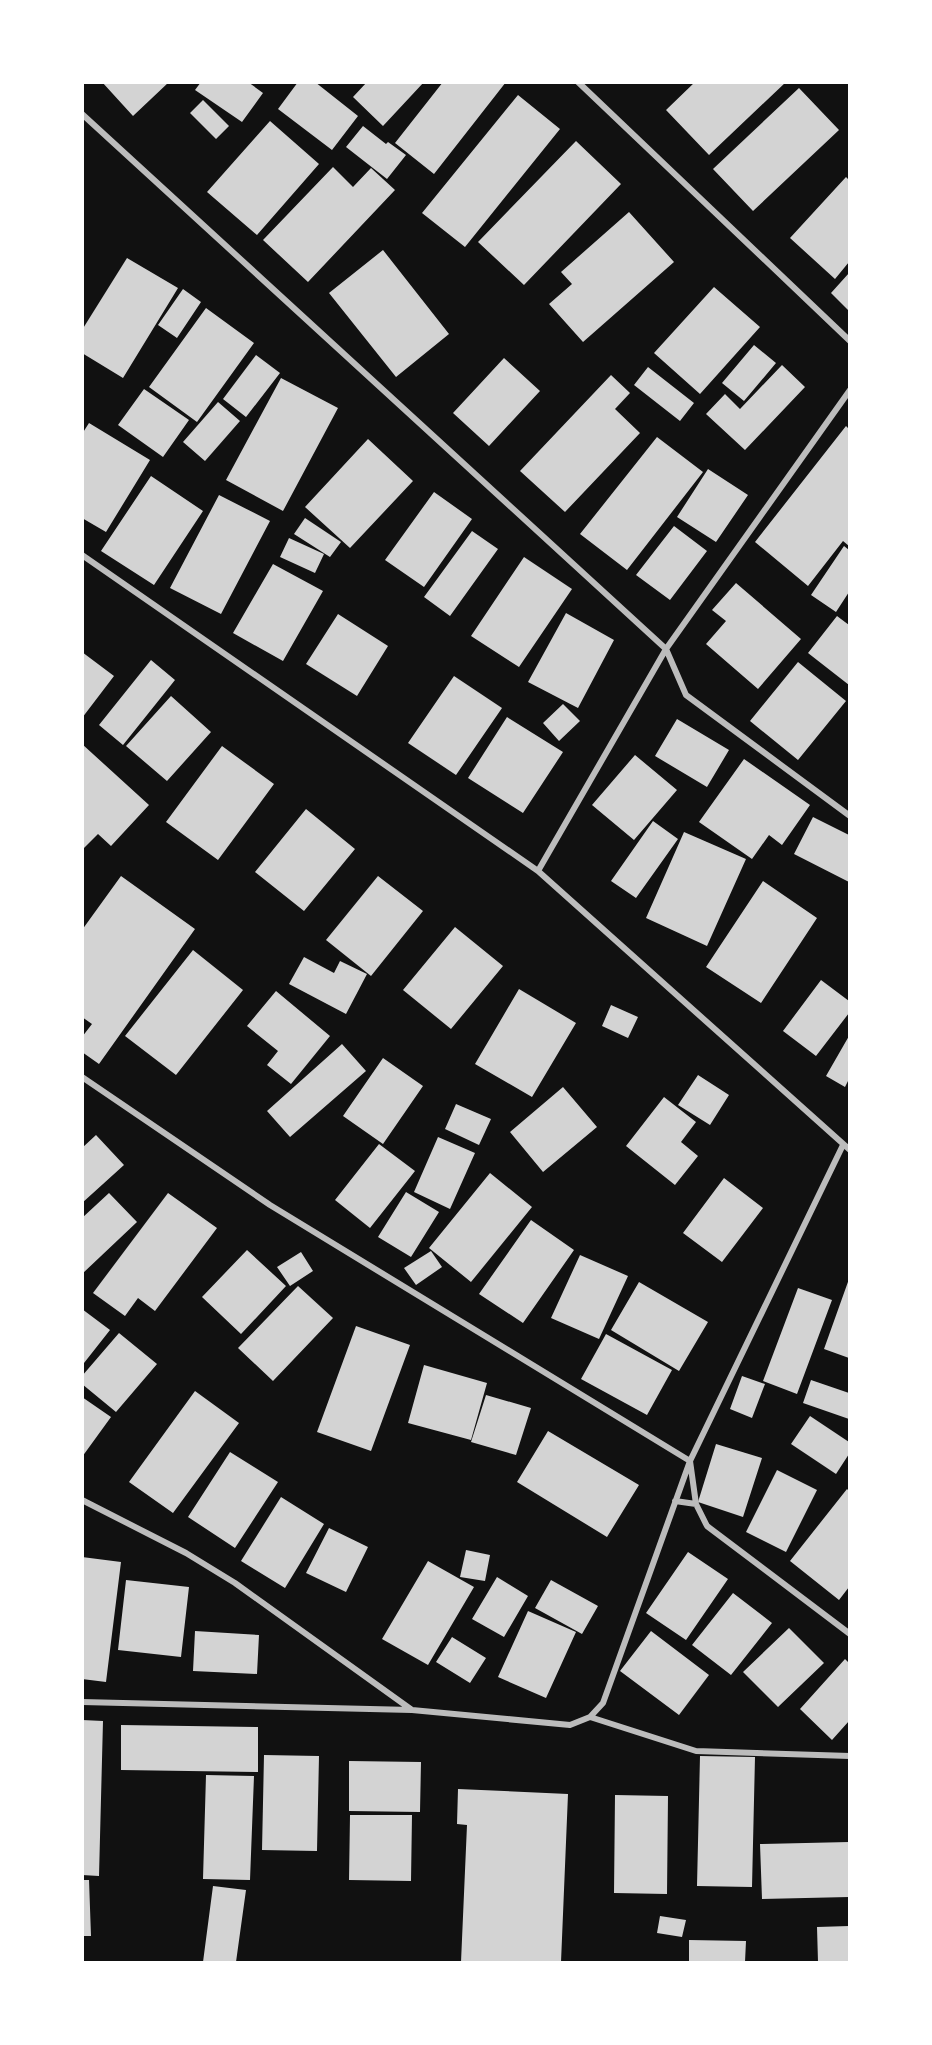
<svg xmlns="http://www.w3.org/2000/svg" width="932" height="2045" font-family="Barlow,sans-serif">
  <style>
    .building { fill: #d3d3d3 }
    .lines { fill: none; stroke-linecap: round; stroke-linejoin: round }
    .minor { stroke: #bcbcbc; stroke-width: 6 }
  </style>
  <rect width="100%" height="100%" fill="#111"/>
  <!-- building -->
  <path class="building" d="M 102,82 L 169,82 L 133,116 Z
    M 201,82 L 248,82 L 263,93 L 242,122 L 195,90 Z
    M 298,82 L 315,82 L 358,116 L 332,150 L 278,109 Z
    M 367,82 L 424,82 L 383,126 L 353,97 Z
    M 443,82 L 506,82 L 434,174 L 395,143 Z
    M 695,82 L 786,82 L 709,155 L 666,110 Z
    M 799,88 L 839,130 L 753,211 L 713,169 Z
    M 518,95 L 560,129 L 465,247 L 422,213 Z
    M 203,100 L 229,126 L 216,139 L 190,113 Z
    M 270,121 L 319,164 L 257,235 L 207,192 Z
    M 363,126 L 386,144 L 388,142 L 406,155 L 387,179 L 346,147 Z
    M 576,141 L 621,184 L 524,285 L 478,242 Z
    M 333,167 L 353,187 L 371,168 L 395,190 L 308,282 L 263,240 Z
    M 846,177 L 849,180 L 849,262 L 835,279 L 790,238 Z
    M 629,212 L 674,262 L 583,342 L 549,304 L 572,284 L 561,272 Z
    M 383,250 L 449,334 L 396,377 L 329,293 Z
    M 127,258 L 178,288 L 123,378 L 82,353 L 82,330 Z
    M 849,273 L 849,311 L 831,293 Z
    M 714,287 L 760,327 L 700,394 L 654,353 Z
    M 183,289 L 201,302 L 177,338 L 158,325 Z
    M 206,308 L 254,343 L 197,422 L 149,387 Z
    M 754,345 L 776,363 L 744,401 L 722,383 Z
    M 256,355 L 280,373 L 246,417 L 223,399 Z
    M 504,358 L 540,391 L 489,446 L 453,413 Z
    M 782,365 L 805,387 L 745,450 L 706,414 L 725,394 L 740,409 Z
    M 648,367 L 694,403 L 680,421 L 634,385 Z
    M 611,375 L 630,393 L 615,409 L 640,433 L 565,512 L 520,471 Z
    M 281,378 L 338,408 L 283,511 L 226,480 Z
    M 144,389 L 189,420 L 163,457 L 118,425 Z
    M 218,402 L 240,421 L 205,461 L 183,442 Z
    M 89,423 L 150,460 L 106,532 L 82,518 L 82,434 Z
    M 846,426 L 849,429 L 849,546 L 843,541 L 808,586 L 755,542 Z
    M 657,437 L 703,472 L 627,570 L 580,534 Z
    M 368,439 L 413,481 L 350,548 L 305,507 Z
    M 708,469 L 748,495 L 716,542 L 677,517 Z
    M 151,476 L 203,511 L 154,585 L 101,551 Z
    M 434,492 L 472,519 L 424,587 L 385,560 Z
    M 219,495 L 270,521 L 221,614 L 170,588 Z
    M 305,518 L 341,542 L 330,557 L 294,534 Z
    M 674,526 L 707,551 L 670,600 L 636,575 Z
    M 472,531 L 498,549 L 450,616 L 424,597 Z
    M 289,538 L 324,554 L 315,573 L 280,557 Z
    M 844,546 L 849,550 L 849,592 L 836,612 L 811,595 Z
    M 524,557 L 572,589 L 519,667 L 471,636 Z
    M 273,564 L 323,591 L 283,661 L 233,633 Z
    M 736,583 L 801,639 L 758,689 L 706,644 L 726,621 L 712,610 Z
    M 566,613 L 614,640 L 578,708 L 528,682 Z
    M 338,614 L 388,646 L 357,696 L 306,664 Z
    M 837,616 L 849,625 L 849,685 L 808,653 Z
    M 82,652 L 114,676 L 82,718 Z
    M 151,660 L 175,680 L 123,745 L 99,725 Z
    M 798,662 L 846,701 L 798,760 L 750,721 Z
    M 454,676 L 502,708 L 456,775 L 408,743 Z
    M 171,696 L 211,732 L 167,781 L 126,746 Z
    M 563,704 L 580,721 L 559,741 L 543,723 Z
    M 507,717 L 563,752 L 523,813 L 468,778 Z
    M 677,719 L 729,750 L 707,787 L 655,756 Z
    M 82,744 L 149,805 L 111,846 L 98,834 L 82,850 Z
    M 222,746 L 274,784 L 218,860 L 166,822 Z
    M 635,755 L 677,790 L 634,840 L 592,805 Z
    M 744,759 L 810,805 L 782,845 L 769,835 L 752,859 L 699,822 Z
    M 306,809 L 355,849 L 304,911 L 255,872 Z
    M 813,817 L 849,835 L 849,882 L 794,854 Z
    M 653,821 L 678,839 L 636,898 L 611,881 Z
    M 684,832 L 746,859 L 707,946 L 646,918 Z
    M 121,876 L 195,929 L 99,1064 L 82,1052 L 82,1037 L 92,1024 L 82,1017 L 82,930 Z
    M 378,876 L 423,911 L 371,976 L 326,940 Z
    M 763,881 L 817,918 L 761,1003 L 706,967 Z
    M 455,927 L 503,966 L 451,1029 L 403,990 Z
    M 193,950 L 243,990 L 176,1075 L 125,1036 Z
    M 304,957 L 334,973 L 340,961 L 367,974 L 346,1014 L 289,984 Z
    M 821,980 L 849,1001 L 849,1013 L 816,1056 L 783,1031 Z
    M 519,989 L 576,1023 L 532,1097 L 475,1064 Z
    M 276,991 L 330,1036 L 291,1084 L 267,1065 L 278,1051 L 247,1026 Z
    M 611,1005 L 638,1017 L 628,1038 L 602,1026 Z
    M 849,1036 L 849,1079 L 845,1087 L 826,1076 Z
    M 342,1044 L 366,1071 L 290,1137 L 267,1111 Z
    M 383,1058 L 423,1086 L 383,1144 L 343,1116 Z
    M 698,1075 L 729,1095 L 710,1125 L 678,1105 Z
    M 563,1087 L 597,1127 L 543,1172 L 510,1132 Z
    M 664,1097 L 696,1122 L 681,1142 L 698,1156 L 675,1185 L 626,1146 Z
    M 456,1104 L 491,1119 L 479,1145 L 445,1129 Z
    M 96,1135 L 124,1165 L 82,1203 L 82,1148 Z
    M 438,1137 L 475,1153 L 450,1209 L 414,1192 Z
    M 379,1144 L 415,1171 L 370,1228 L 335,1200 Z
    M 490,1173 L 532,1207 L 471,1282 L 429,1248 Z
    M 724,1178 L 763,1208 L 722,1262 L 683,1233 Z
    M 406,1192 L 439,1212 L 411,1257 L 378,1237 Z
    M 109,1193 L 137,1222 L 82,1274 L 82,1218 Z
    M 168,1193 L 217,1228 L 155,1311 L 138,1298 L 125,1316 L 93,1293 Z
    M 531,1220 L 574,1250 L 523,1323 L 479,1294 Z
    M 247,1250 L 286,1286 L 241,1334 L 202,1297 Z
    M 431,1251 L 442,1267 L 416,1285 L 404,1268 Z
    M 301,1252 L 313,1271 L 290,1286 L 277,1267 Z
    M 580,1255 L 628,1276 L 599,1339 L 551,1318 Z
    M 849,1279 L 849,1358 L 824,1349 Z
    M 639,1282 L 708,1322 L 679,1371 L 611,1330 Z
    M 298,1286 L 333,1318 L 273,1381 L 238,1348 Z
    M 798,1288 L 832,1300 L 797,1394 L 763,1381 Z
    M 82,1309 L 110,1330 L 84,1363 L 82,1362 Z
    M 356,1326 L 410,1345 L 371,1451 L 317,1432 Z
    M 119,1333 L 157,1364 L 116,1412 L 82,1384 L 82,1376 Z
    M 606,1334 L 672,1370 L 647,1415 L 581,1379 Z
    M 424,1365 L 487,1383 L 471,1440 L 408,1423 Z
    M 742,1376 L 765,1384 L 752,1418 L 730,1409 Z
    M 811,1380 L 849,1393 L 849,1419 L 803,1403 Z
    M 195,1391 L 239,1423 L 173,1513 L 129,1482 Z
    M 486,1395 L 531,1408 L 516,1455 L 471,1442 Z
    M 82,1397 L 111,1417 L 82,1457 Z
    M 810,1416 L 849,1442 L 849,1454 L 836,1474 L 791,1444 Z
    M 548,1431 L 639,1485 L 607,1537 L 517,1482 Z
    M 716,1444 L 762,1458 L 743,1517 L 698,1502 Z
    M 230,1452 L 278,1482 L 235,1548 L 188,1517 Z
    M 777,1470 L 817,1490 L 786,1552 L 746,1532 Z
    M 847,1489 L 849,1491 L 849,1587 L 839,1600 L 790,1561 Z
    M 281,1497 L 324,1524 L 285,1588 L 241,1561 Z
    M 329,1528 L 368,1547 L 346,1592 L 306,1573 Z
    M 466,1550 L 490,1555 L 485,1581 L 460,1577 Z
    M 688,1552 L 728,1579 L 686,1640 L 646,1613 Z
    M 82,1557 L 121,1562 L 106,1682 L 82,1679 Z
    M 428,1561 L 474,1587 L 428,1665 L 382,1639 Z
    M 497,1577 L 528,1596 L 504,1637 L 472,1619 Z
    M 126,1580 L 189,1587 L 181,1657 L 118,1650 Z
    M 551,1580 L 598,1606 L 582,1634 L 535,1608 Z
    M 733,1593 L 772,1623 L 731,1675 L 692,1645 Z
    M 528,1611 L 576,1632 L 546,1698 L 498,1677 Z
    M 789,1628 L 824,1663 L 778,1707 L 743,1672 Z
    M 195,1631 L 259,1635 L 257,1674 L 193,1671 Z
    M 651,1631 L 709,1675 L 679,1715 L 620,1671 Z
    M 452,1637 L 486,1658 L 470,1683 L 436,1662 Z
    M 845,1659 L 849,1663 L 849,1721 L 832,1740 L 800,1709 Z
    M 82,1720 L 103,1721 L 99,1876 L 82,1875 Z
    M 121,1725 L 258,1727 L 258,1772 L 121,1770 Z
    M 264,1755 L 319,1756 L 317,1851 L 262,1850 Z
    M 700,1756 L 755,1757 L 752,1887 L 697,1886 Z
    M 349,1761 L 421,1762 L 420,1812 L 349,1811 Z
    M 206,1775 L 254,1776 L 250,1880 L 203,1879 Z
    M 458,1789 L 568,1794 L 561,1962 L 461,1962 L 467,1825 L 457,1824 Z
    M 615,1795 L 668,1796 L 667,1894 L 614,1893 Z
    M 350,1815 L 412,1815 L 411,1881 L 349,1880 Z
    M 849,1842 L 849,1897 L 762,1899 L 760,1844 Z
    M 82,1880 L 89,1880 L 91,1936 L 82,1936 Z
    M 213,1886 L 246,1890 L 236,1962 L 203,1962 Z
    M 660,1916 L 686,1920 L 682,1937 L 657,1933 Z
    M 849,1926 L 849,1962 L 818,1962 L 817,1927 Z
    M 689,1940 L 746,1941 L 745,1962 L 689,1962 Z"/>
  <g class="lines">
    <!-- minor -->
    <path class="minor" d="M 578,82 L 850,341
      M 82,114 L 666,649 L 686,695 L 850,816
      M 82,555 L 538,871 L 850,1150
      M 538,871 L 666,649 L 850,390
      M 82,1077 L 270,1205 L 690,1461 L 696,1504 L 707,1526 L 850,1634
      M 82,1500 L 186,1553 L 235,1583 L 412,1710 L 570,1725 L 590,1717 L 603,1703 L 690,1461 L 843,1145
      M 675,1501 L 696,1504
      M 82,1702 L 412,1710
      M 590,1717 L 696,1751 L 850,1756"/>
  </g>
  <!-- border -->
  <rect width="932" height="2045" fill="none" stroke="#ffffff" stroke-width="168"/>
</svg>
